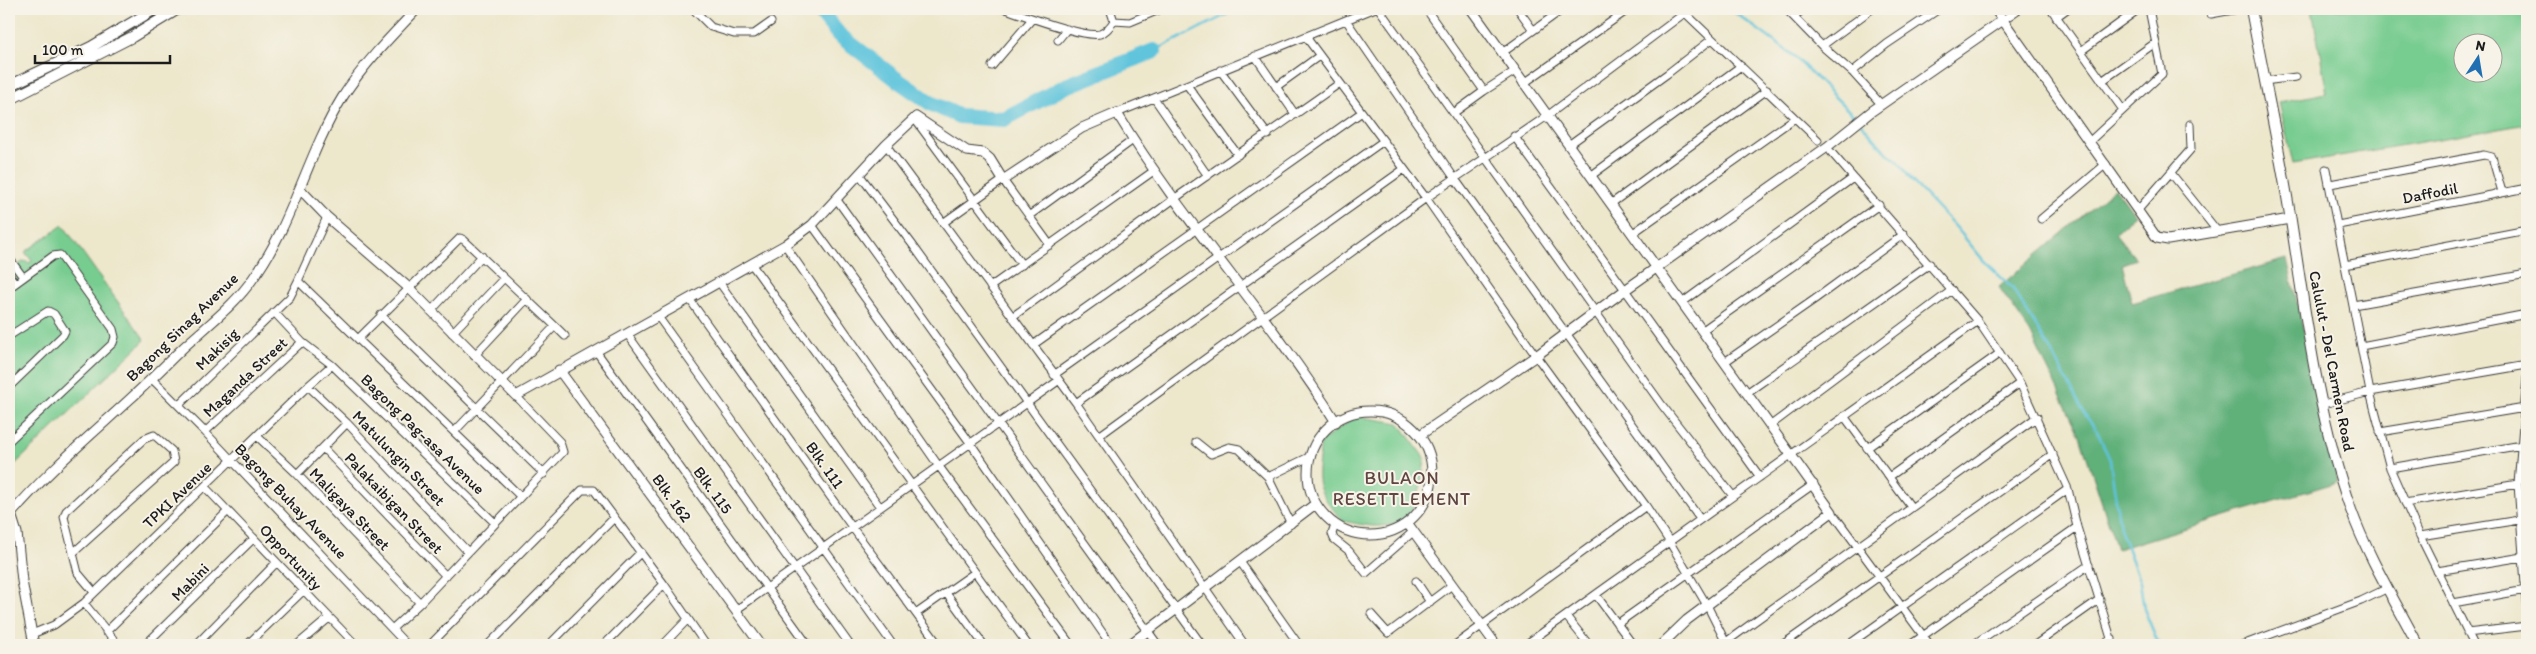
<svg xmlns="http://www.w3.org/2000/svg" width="2536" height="654" font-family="Itim,sans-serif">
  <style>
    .green { fill: #77cc90; stroke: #4a7456; fill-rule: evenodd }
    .forest { fill: #61b07a; stroke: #3e664b }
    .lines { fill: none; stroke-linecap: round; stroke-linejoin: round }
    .stream { stroke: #5fc4dc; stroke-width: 2.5 }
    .river { stroke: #5fc4dc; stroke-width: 16 }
    .minor-casing { stroke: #3b3a36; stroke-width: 9 }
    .tertiary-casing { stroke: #3b3a36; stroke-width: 11 }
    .secondary-casing { stroke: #3b3a36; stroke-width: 12 }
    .minor { stroke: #fff; stroke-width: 7 }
    .tertiary { stroke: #fff; stroke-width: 9 }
    .secondary { stroke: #fff; stroke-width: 10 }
    .labels { text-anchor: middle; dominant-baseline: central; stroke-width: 4; stroke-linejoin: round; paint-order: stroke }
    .street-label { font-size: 16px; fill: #1c1c1c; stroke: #f7f3e8 }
    .neighbourhood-label { font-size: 18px; letter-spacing: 1px; fill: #5f4642; stroke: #f7f3e8 }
  </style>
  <rect width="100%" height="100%" fill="#f7f3e8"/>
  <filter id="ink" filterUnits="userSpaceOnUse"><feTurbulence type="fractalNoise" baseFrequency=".02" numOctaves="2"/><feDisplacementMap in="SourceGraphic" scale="10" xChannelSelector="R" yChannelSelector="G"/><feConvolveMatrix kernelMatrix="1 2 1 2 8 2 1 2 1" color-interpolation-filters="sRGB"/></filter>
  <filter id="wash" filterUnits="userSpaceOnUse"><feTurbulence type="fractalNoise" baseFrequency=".0096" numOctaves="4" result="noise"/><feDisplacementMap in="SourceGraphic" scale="20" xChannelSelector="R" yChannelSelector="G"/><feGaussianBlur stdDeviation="1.12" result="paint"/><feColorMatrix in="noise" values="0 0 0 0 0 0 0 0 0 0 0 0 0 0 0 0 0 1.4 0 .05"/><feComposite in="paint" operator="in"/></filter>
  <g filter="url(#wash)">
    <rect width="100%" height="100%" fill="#ede7cc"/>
    <!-- green -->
    <path class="green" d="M 2312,9 L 2527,9 L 2527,124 L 2293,164 L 2279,102 L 2327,93 ZM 2464,42 L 2494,42 L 2494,72 L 2464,72 Z
      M 63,225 L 145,340 L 9,470 L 9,271 L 24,261 L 29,263 L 32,261 L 25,252 Z
      M 1356,416 L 1399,423 L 1425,459 C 1421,486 1418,526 1381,526 C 1369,527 1355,523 1343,521 C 1313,486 1316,486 1321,442 Z"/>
    <!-- forest -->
    <path class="forest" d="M 2115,188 L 2135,215 L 2115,233 L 2136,259 L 2122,264 L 2132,303 L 2287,259 L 2338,482 L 2117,549 L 2080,436 L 2030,332 L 1999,287 Z"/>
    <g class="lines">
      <!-- stream -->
      <path class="stream" d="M 1730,9 L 1794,56 L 1857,119
        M 1154,51 L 1238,9
        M 1861,123 L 1885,151 L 1899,162 L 1911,180 L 1955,226 L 1984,261 L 2013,289 L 2054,356 L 2084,413 L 2098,433 L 2110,460 L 2120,528 L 2140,582 L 2144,609 L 2159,645"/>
      <!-- river -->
      <path class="river" d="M 818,9 L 839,35 L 899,81 L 932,104 L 959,116 L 1004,119 L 1066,86 L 1154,51"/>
    </g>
  </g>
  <g filter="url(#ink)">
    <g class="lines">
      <defs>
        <path id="minor" d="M 693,9 L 711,27 L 734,34 L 754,34 L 771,22
          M 1006,9 C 1023,15 1084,38 1100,34 C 1106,32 1110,27 1114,21
          M 1110,9 L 1114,21 L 1130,22 L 1161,9
          M 1379,9 L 1662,405 L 1733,496
          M 1426,9 L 1484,91 L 1515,71
          M 1518,9 L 1533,30
          M 1681,9 L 1818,140
          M 1786,9 L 1822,46 L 1852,72 L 1881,104
          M 2051,9 L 2123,110
          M 2211,14 L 2238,9
          M 1794,16 L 1804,9
          M 2056,17 L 2067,9
          M 1346,20 L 1455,179 L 1700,519
          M 2003,20 L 2019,9
          M 1306,37 L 1426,198 L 1536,356 L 1646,506 L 1669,541 L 1708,607 L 1727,645
          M 1058,40 L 1067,29
          M 1822,46 L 1872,9
          M 2081,51 L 2139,9
          M 1502,53 L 1563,9
          M 1255,56 L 1295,114
          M 992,66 L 1032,19
          M 1220,70 L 1268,135
          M 1852,72 L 1887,44 L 1939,9
          M 2102,81 L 2155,43
          M 2264,81 L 2296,77
          M 1523,84 L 1629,9
          M 1187,85 L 1238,155
          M 1276,87 L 1319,56
          M 1154,98 L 1208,176
          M 1455,112 L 1484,91
          M 1117,113 L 1373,9
          M 914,118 L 1022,265
          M 1514,136 L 1760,477
          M 2090,141 L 2162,74 L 2149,9
          M 1570,144 L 1667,74 L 1712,39
          M 886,145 L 1076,403 L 1245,645
          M 1831,152 L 1978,321 L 2020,383 L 2068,489 L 2077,527 L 2113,645
          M 2326,169 L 2370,392 L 2390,468 L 2420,536 L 2474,645
          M 2171,173 L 2218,232
          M 859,174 L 912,244 L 1202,645
          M 1592,175 L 1741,66
          M 2330,184 L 2484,155 L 2492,157 L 2502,192
          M 837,200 L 1158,645
          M 1612,203 L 1767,90
          M 2138,210 L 2191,149 L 2190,124
          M 1030,215 L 1133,140
          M 327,217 L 298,281 L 520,496
          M 2041,219 L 2106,164
          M 943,223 L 1003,180 L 1050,245
          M 812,225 L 971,444 L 1111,645
          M 2338,225 L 2527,188
          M 1633,233 L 1795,118
          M 785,245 L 938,465 L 1071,645
          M 9,258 L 23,277
          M 752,265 L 1028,645
          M 2345,265 L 2527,230
          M 9,275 L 15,283
          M 719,282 L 880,507
          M 990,287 L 1155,170
          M 9,288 L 53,256 L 60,255 L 113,329 L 115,337 L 113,343 L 9,441
          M 690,300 L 852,527 L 939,645
          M 1683,302 L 1853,178
          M 2353,305 L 2527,274
          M 431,311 L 482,256
          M 274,312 L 302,342 L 332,365 L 495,523
          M 381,315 L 544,474
          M 1012,317 L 1174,199 L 1340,83
          M 659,318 L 893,645
          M 555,326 L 565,336
          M 1703,330 L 1879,205
          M 452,333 L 504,278
          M 628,335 L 850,645
          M 9,336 L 48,311 L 54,314 L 65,331 L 63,335 L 9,387
          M 358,339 L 460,238 L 464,240 L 555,326 L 455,431
          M 1033,345 L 1362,112
          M 2361,346 L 2527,314
          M 596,351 L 808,645
          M 474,356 L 527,299
          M 1726,361 L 1815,299 L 1904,234
          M 1054,375 L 1382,142
          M 2527,378 L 2518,484 L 2527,613
          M 152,379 L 205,432 L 407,645
          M 308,386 L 347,423 L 468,552
          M 1748,392 L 1930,264
          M 1076,403 L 1404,169
          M 2323,404 L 2370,392 L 2527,365
          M 179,405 L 290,297 L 298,281
          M 1844,416 L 1911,507
          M 1771,425 L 1952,290
          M 205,432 L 302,342
          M 2380,432 L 2525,408
          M 1099,436 L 1426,198 L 1547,116 L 1690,9
          M 258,437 L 297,474 L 420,603
          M 1196,442 L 1211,454 L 1229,447 L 1239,449 L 1268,477 L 1291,524
          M 323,448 L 446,576
          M 1867,448 L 2000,353
          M 2390,468 L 2522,445
          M 297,474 L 347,423
          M 1268,477 L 1311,456
          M 1889,477 L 2020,383
          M 205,487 L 356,645
          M 2405,503 L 2518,484
          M 1832,512 L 1930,645
          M 1335,525 L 1332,534 L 1334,539 L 1349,551 L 1366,573 L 1414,531
          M 2420,536 L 2519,520
          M 73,553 L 174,462 L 172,451 L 154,435 L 144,439 L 66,511 L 64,517 L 78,573 L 94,592
          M 1241,563 L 1299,645
          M 2437,571 L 2523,557
          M 1416,581 L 1430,602
          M 946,593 L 984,645
          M 1596,595 L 1633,645
          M 84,603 L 118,645
          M 2453,603 L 2526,590
          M 736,610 L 1058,381
          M 917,613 L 974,573
          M 1371,614 L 1388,633 L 1452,585
          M 1566,616 L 1589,645
          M 1617,624 L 1814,484
          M 393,628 L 420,603 L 563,452 L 560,442 L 516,396
          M 106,632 L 228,511
          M 2467,633 L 2527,626
          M 32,634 L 54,625 L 84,603 L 308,386 L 332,365
          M 1536,637 L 1542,645
          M 1726,642 L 2037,417
          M 145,645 L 254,538
          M 196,645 L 276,563
          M 247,645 L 304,590
          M 297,645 L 329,618
          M 430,645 L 582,490 L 594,490 L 664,584 L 706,645
          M 488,645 L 614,518
          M 549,645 L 641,552
          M 604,645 L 664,584
          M 663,645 L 688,619
          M 1455,645 L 1646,506
          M 1525,645 L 1978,321
          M 1782,645 L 2053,454
          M 1848,645 L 2068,489
          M 1910,645 L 2077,527
          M 1973,645 L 2089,565
          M 2035,645 L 2100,599
          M 2102,645 L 2112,639
          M 2242,645 L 2361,601 L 2388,588"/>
        <path id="tertiary" d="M 1471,9 L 1832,512 L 1687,620 L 1661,645
          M 1995,9 L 2157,238 L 2168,240 L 2290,219
          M 301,190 L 327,217 L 409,288 L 516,396 L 785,245 L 812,225 L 886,145 L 916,117 L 967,151 L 983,153 L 990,159 L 1003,180 L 1082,128 L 1117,113 C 1182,221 1269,315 1336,422
          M 559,370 L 761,645
          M1308 473a62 62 0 1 1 124 0a62 62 0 1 1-124 0Z
          M 1420,435 L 1536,356 L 1625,290 L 1827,147 L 1872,111 L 2003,20
          M 1408,524 L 1496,645
          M 34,645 L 22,581 L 17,533 L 11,514 C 47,472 90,436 130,399 C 149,382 166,364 185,346 C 208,325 236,304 254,277 C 293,223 307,155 342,98 C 362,66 391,36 417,9
          M 1129,645 L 1314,505"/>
        <path id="secondary" d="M 2251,9 C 2264,79 2280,150 2291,221 C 2306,318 2318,417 2351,510 C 2368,557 2395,601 2418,645
          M 9,86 L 91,47 L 155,9
          M 9,100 L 132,37 L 178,9"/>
      </defs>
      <!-- minor casing -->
      <use href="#minor" class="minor-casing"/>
      <!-- tertiary casing -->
      <use href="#tertiary" class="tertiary-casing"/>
      <!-- secondary casing -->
      <use href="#secondary" class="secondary-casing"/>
      <!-- minor -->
      <use href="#minor" class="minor"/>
      <!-- tertiary -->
      <use href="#tertiary" class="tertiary"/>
      <!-- secondary -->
      <use href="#secondary" class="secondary"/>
    </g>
  </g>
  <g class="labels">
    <!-- street labels -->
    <g class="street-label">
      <text transform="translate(2430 193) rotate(-11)">Daffodil</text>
      <text transform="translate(182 327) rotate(-44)">Bagong Sinag Avenue</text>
      <text transform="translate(217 349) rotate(-44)">Makisig</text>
      <text transform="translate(2332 361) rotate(79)">Calulut - Del Carmen Road</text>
      <text transform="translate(245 377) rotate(-43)">Maganda Street</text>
      <text transform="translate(423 434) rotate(44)">Bagong Pag-asa Avenue</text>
      <text transform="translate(399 458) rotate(46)">Matulungin Street</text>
      <text transform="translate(825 465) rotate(55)">Blk. 111</text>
      <text transform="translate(713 490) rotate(54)">Blk. 115</text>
      <text transform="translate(177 495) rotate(-44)">TPKI Avenue</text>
      <text transform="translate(672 498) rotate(54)">Blk. 162</text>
      <text transform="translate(291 501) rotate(46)">Bagong Buhay Avenue</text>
      <text transform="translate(394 503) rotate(46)">Palakaibigan Street</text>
      <text transform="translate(350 509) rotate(46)">Maligaya Street</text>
      <text transform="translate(291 557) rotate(47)">Opportunity</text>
      <text transform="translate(190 582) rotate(-45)">Mabini</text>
    </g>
    <!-- neighbourhood labels -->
    <g class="neighbourhood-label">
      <text x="1402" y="478">BULAON<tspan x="1402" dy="21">RESETTLEMENT</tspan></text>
    </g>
  </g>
  <!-- margin -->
  <rect width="2536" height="654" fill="none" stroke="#f7f3e8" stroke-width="30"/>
  <!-- north arrow -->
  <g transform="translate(2478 58) rotate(12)"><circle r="24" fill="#f7f3e8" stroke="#9f9d96"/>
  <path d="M0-4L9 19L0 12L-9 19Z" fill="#1f6fb2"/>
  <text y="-8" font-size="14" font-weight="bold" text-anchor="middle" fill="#1c1c1c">N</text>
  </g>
  <!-- scale -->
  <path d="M35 55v8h135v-8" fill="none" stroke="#1c1c1c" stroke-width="2.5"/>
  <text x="42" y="55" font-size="15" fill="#1c1c1c" stroke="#f7f3e8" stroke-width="4" paint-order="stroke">100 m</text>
</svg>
